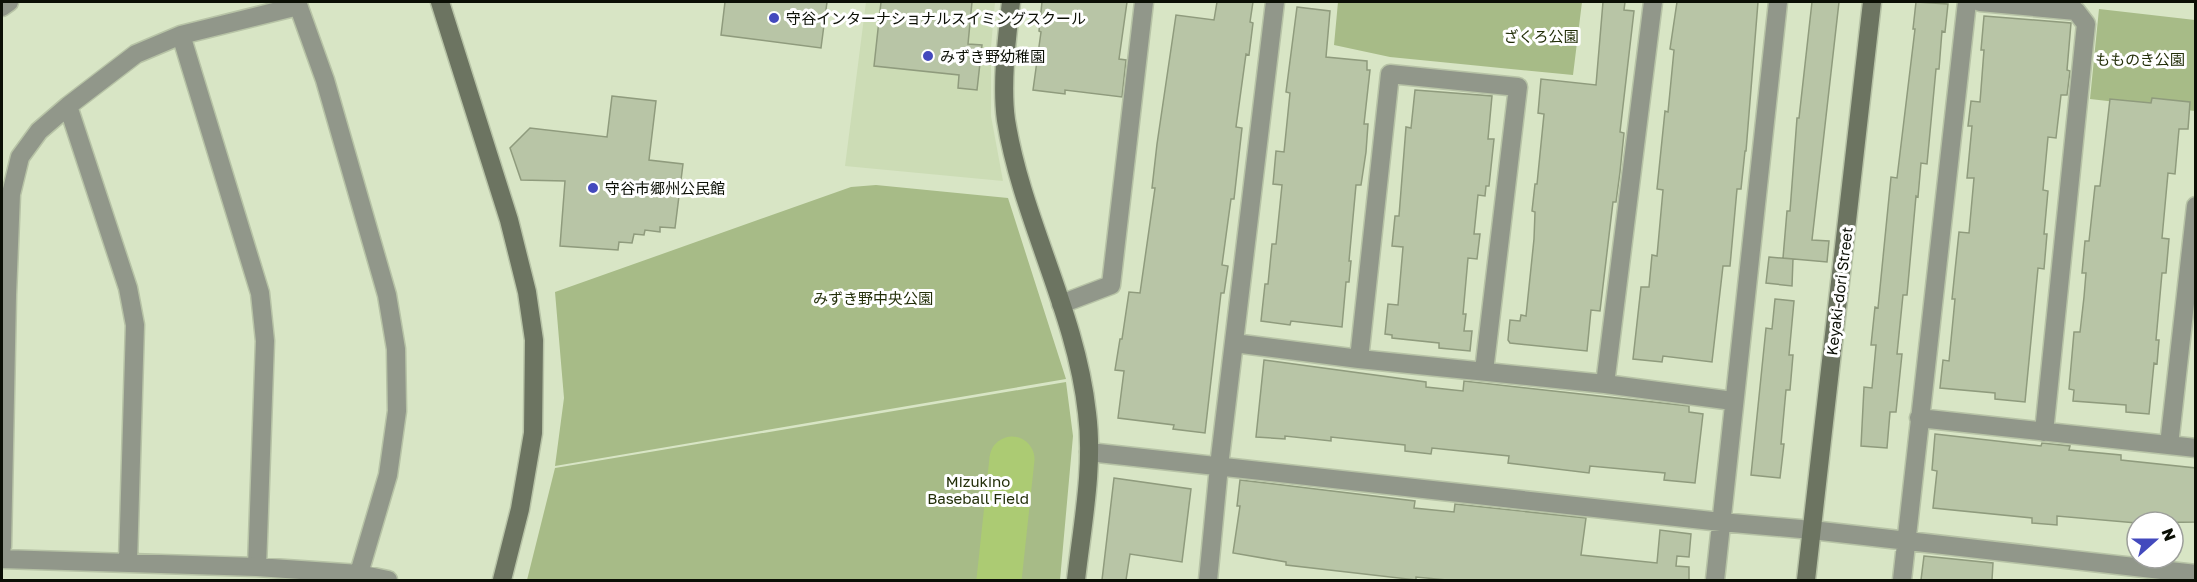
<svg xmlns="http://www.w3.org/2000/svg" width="2197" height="582" font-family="'Golos Text','Noto Sans JP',sans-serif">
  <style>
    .built { fill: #ccdcb5 }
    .green { fill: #a7bb87 }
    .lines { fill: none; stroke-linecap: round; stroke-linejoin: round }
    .river { stroke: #accb73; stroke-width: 45 }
    .building { fill: #b8c5a6; stroke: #8f9b7d; stroke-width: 1.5 }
    .street-casing { stroke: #b7c3a6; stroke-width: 21 }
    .secondary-casing { stroke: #b7c3a6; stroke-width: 21 }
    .street { stroke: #91978a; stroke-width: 18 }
    .secondary { stroke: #6c7461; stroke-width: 18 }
    .poi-dot { fill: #4349bd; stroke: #fff; stroke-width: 2 }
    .labels { text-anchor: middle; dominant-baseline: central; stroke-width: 6; stroke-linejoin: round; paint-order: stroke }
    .poi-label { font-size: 15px; fill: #0b0f05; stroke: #fff; text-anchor: start }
    .park-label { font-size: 15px; fill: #222e08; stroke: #fff }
    .street-label { font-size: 15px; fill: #0b0f05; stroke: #fff }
  </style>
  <rect width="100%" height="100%" fill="#d8e5c5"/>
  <!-- built -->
  <path class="built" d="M 866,2 L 995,2 L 991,47 L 991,116 L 1003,181 L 845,166 Z"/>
  <!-- green -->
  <path class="green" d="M 1338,2 L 1582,2 L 1573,75 L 1390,57 L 1334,45 Z
    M 2099,9 L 2195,20 L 2195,111 L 2090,99 Z
    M 876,185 L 1008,198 L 1066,379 L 555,466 L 564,398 L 555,292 L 851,187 Z
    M 1066,382 L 1073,436 L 1060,580 L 527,580 L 555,468 Z"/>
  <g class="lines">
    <!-- river -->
    <path class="river" d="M 999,580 L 1012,459"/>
  </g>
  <!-- building -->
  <path class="building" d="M 725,2 L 827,2 L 821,48 L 721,35 Z
    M 881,2 L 972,2 L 968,44 L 982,45 L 977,90 L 958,88 L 959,75 L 874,66 Z
    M 1042,2 L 1127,2 L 1119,59 L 1126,60 L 1122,97 L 1065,90 L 1065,94 L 1033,90 L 1041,32 L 1039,31 Z
    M 1217,2 L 1253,2 L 1250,22 L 1253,23 L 1249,55 L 1246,54 L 1236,127 L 1242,128 L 1234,199 L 1231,199 L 1222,265 L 1228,266 L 1224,293 L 1221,293 L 1205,433 L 1173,429 L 1174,425 L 1118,418 L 1124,371 L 1115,370 L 1120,339 L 1122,339 L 1129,292 L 1140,293 L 1155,188 L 1152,188 L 1157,144 L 1176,15 L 1214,20 Z
    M 1603,2 L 1625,2 L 1624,10 L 1634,11 L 1620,132 L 1624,133 L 1620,172 L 1616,202 L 1613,202 L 1600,311 L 1591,310 L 1587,351 L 1510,343 L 1508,340 L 1510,320 L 1520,321 L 1521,315 L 1526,316 L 1534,239 L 1535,212 L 1532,211 L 1535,184 L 1537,184 L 1544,114 L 1538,113 L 1541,79 L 1596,85 Z
    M 1677,2 L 1758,2 L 1746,151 L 1745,151 L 1741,189 L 1737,189 L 1730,266 L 1723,266 L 1712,362 L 1663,356 L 1662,362 L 1633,359 L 1641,287 L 1649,287 L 1652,255 L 1657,256 L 1663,190 L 1657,189 L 1665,111 L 1668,112 L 1674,50 L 1670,49 Z
    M 1812,2 L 1839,2 L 1812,240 L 1829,241 L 1827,262 L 1783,258 L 1787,211 L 1790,211 L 1797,118 L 1799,118 Z
    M 1916,2 L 1948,4 L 1945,32 L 1942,31 L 1939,69 L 1936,69 L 1927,164 L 1921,163 L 1918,197 L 1916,196 L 1907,295 L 1903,295 L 1897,354 L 1902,354 L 1896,412 L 1890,412 L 1887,448 L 1861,446 L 1864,387 L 1872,388 L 1876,345 L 1871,345 L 1875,307 L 1878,308 L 1891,177 L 1897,178 L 1915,29 L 1913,29 Z
    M 1297,7 L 1330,11 L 1326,57 L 1367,61 L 1367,70 L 1370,70 L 1364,124 L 1368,124 L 1366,152 L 1361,185 L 1356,185 L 1349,261 L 1351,261 L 1349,282 L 1346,282 L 1342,327 L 1291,321 L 1290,325 L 1261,321 L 1265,284 L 1268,284 L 1272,244 L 1276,244 L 1282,185 L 1273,184 L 1276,151 L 1284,152 L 1290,93 L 1286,92 Z
    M 1984,16 L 2071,23 L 2067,70 L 2070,71 L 2067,95 L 2061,95 L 2056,138 L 2048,137 L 2043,190 L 2048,191 L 2044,234 L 2047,234 L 2044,269 L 2038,268 L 2025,402 L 1995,399 L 1995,393 L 1940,388 L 1943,360 L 1949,361 L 1955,299 L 1952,299 L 1959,232 L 1969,233 L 1974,178 L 1967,178 L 1972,126 L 1968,126 L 1971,101 L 1980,102 L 1984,50 L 1981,50 Z
    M 1415,90 L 1492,96 L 1488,139 L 1494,139 L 1489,186 L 1486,186 L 1485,196 L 1478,195 L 1474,234 L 1480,234 L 1477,259 L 1468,258 L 1463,314 L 1466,314 L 1464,331 L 1472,331 L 1470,351 L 1439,348 L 1439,343 L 1392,338 L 1392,335 L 1385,334 L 1388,304 L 1398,305 L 1403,247 L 1392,246 L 1395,216 L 1399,216 L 1406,127 L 1411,128 Z
    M 612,96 L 656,101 L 649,160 L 683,164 L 675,228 L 660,227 L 660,232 L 645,230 L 644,235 L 634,234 L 632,243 L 619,242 L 618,250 L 560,246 L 565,181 L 521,180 L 510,148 L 530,128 L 607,137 Z
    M 2152,98 L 2190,102 L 2188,129 L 2179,129 L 2175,174 L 2168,173 L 2162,238 L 2169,239 L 2166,273 L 2162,273 L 2156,340 L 2159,340 L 2157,364 L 2154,363 L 2149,414 L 2126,412 L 2126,405 L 2073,401 L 2074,390 L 2069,389 L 2074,332 L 2080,332 L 2084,297 L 2086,273 L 2082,273 L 2085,241 L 2089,241 L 2095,186 L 2100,186 L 2110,99 L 2151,103 Z
    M 1769,257 L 1793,259 L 1792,286 L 1766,283 Z
    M 1775,299 L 1794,301 L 1789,355 L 1793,355 L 1790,390 L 1786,390 L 1781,444 L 1784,444 L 1780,478 L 1751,475 L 1766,328 L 1772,329 Z
    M 1264,360 L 1426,382 L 1426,387 L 1463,391 L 1464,381 L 1689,406 L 1689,412 L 1703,414 L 1695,483 L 1664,480 L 1665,473 L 1590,466 L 1589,473 L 1508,463 L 1509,456 L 1432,448 L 1431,454 L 1405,451 L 1405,445 L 1331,437 L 1331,441 L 1285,436 L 1285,439 L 1256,437 Z
    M 1935,434 L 2041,446 L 2042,443 L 2070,446 L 2069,450 L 2121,455 L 2121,460 L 2196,468 L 2196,522 L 2137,523 L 2057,516 L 2057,525 L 2032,523 L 2032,518 L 1933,508 L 1937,471 L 1932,470 Z
    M 1114,478 L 1191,489 L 1182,562 L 1130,554 L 1126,580 L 1102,580 Z
    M 1240,480 L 1415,501 L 1414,508 L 1454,512 L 1455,504 L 1586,518 L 1581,555 L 1657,563 L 1660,530 L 1691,534 L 1689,557 L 1677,556 L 1676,566 L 1689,567 L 1689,580 L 1447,580 L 1416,577 L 1416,580 L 1286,565 L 1286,562 L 1233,553 L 1240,506 L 1237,506 Z
    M 1924,556 L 1993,563 L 1992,580 L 1921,580 Z"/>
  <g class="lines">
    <defs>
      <path id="street" d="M 297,2 L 325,80 L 387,295 L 396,349 L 397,411 L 388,475 L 357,580
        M 1980,2 L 2076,11 L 2086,24 L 2044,432
        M 2,7 L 9,2
        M 181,35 L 260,293 L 265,341 L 257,567
        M 68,106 L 128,288 L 135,325 L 128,562
        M 1061,304 L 1111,285 L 1144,2
        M 1234,343 L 1359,359 L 1605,384 L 1733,401
        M 1359,359 L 1390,74 L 1518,87 L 1484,371
        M 1605,384 L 1653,2
        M 1919,418 L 2196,448
        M 2169,445 L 2196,206
        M 1089,452 L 1721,522 L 1812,530 L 2196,574
        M 2,547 L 7,295 L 11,194 L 20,157 L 39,131 L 68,106 L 136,54 L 181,35 L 298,6
        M 2,559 L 257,567 L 359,574 L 388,580
        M 1208,580 L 1219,466 L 1275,2
        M 1715,580 L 1778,2
        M 1902,580 L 1967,2"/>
      <path id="secondary" d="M 440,2 L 509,220 L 527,292 L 534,340 L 533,433 L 520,509 L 502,580
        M 1011,2 C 1007,37 1001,84 1006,120 C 1022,220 1076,311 1087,413 C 1094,468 1082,526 1076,580
        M 1806,580 L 1872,2"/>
    </defs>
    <!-- street casing -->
    <use href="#street" class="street-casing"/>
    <!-- secondary casing -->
    <use href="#secondary" class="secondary-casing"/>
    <!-- street -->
    <use href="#street" class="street"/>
    <!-- secondary -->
    <use href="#secondary" class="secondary"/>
  </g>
  <!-- markers -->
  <g class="poi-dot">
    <circle cx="774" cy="18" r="6"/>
    <circle cx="928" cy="56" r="6"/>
    <circle cx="593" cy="188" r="6"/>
  </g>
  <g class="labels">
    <!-- poi labels -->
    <g class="poi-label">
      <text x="786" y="18">守谷インターナショナルスイミングスクール</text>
      <text x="940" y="56">みずき野幼稚園</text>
      <text x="605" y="188">守谷市郷州公民館</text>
    </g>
    <!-- park labels -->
    <g class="park-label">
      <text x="1541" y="36">ざくろ公園</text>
      <text x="2140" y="59">もものき公園</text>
      <text x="873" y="298">みずき野中央公園</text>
      <text x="978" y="481">Mizukino<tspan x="978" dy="17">Baseball Field</tspan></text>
    </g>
    <!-- street labels -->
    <g class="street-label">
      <text transform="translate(1839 291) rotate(-83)">Keyaki-dori Street</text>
    </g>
  </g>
  <!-- border -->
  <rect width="2197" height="582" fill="none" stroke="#0b0f05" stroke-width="6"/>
  <!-- north arrow -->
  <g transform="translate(2155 540) rotate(69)"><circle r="28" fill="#ffffff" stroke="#9d9f9b" stroke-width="1.5"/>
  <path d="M0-4.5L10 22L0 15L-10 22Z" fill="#4349bd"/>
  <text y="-9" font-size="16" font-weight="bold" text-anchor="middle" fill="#0b0f05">N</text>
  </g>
</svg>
